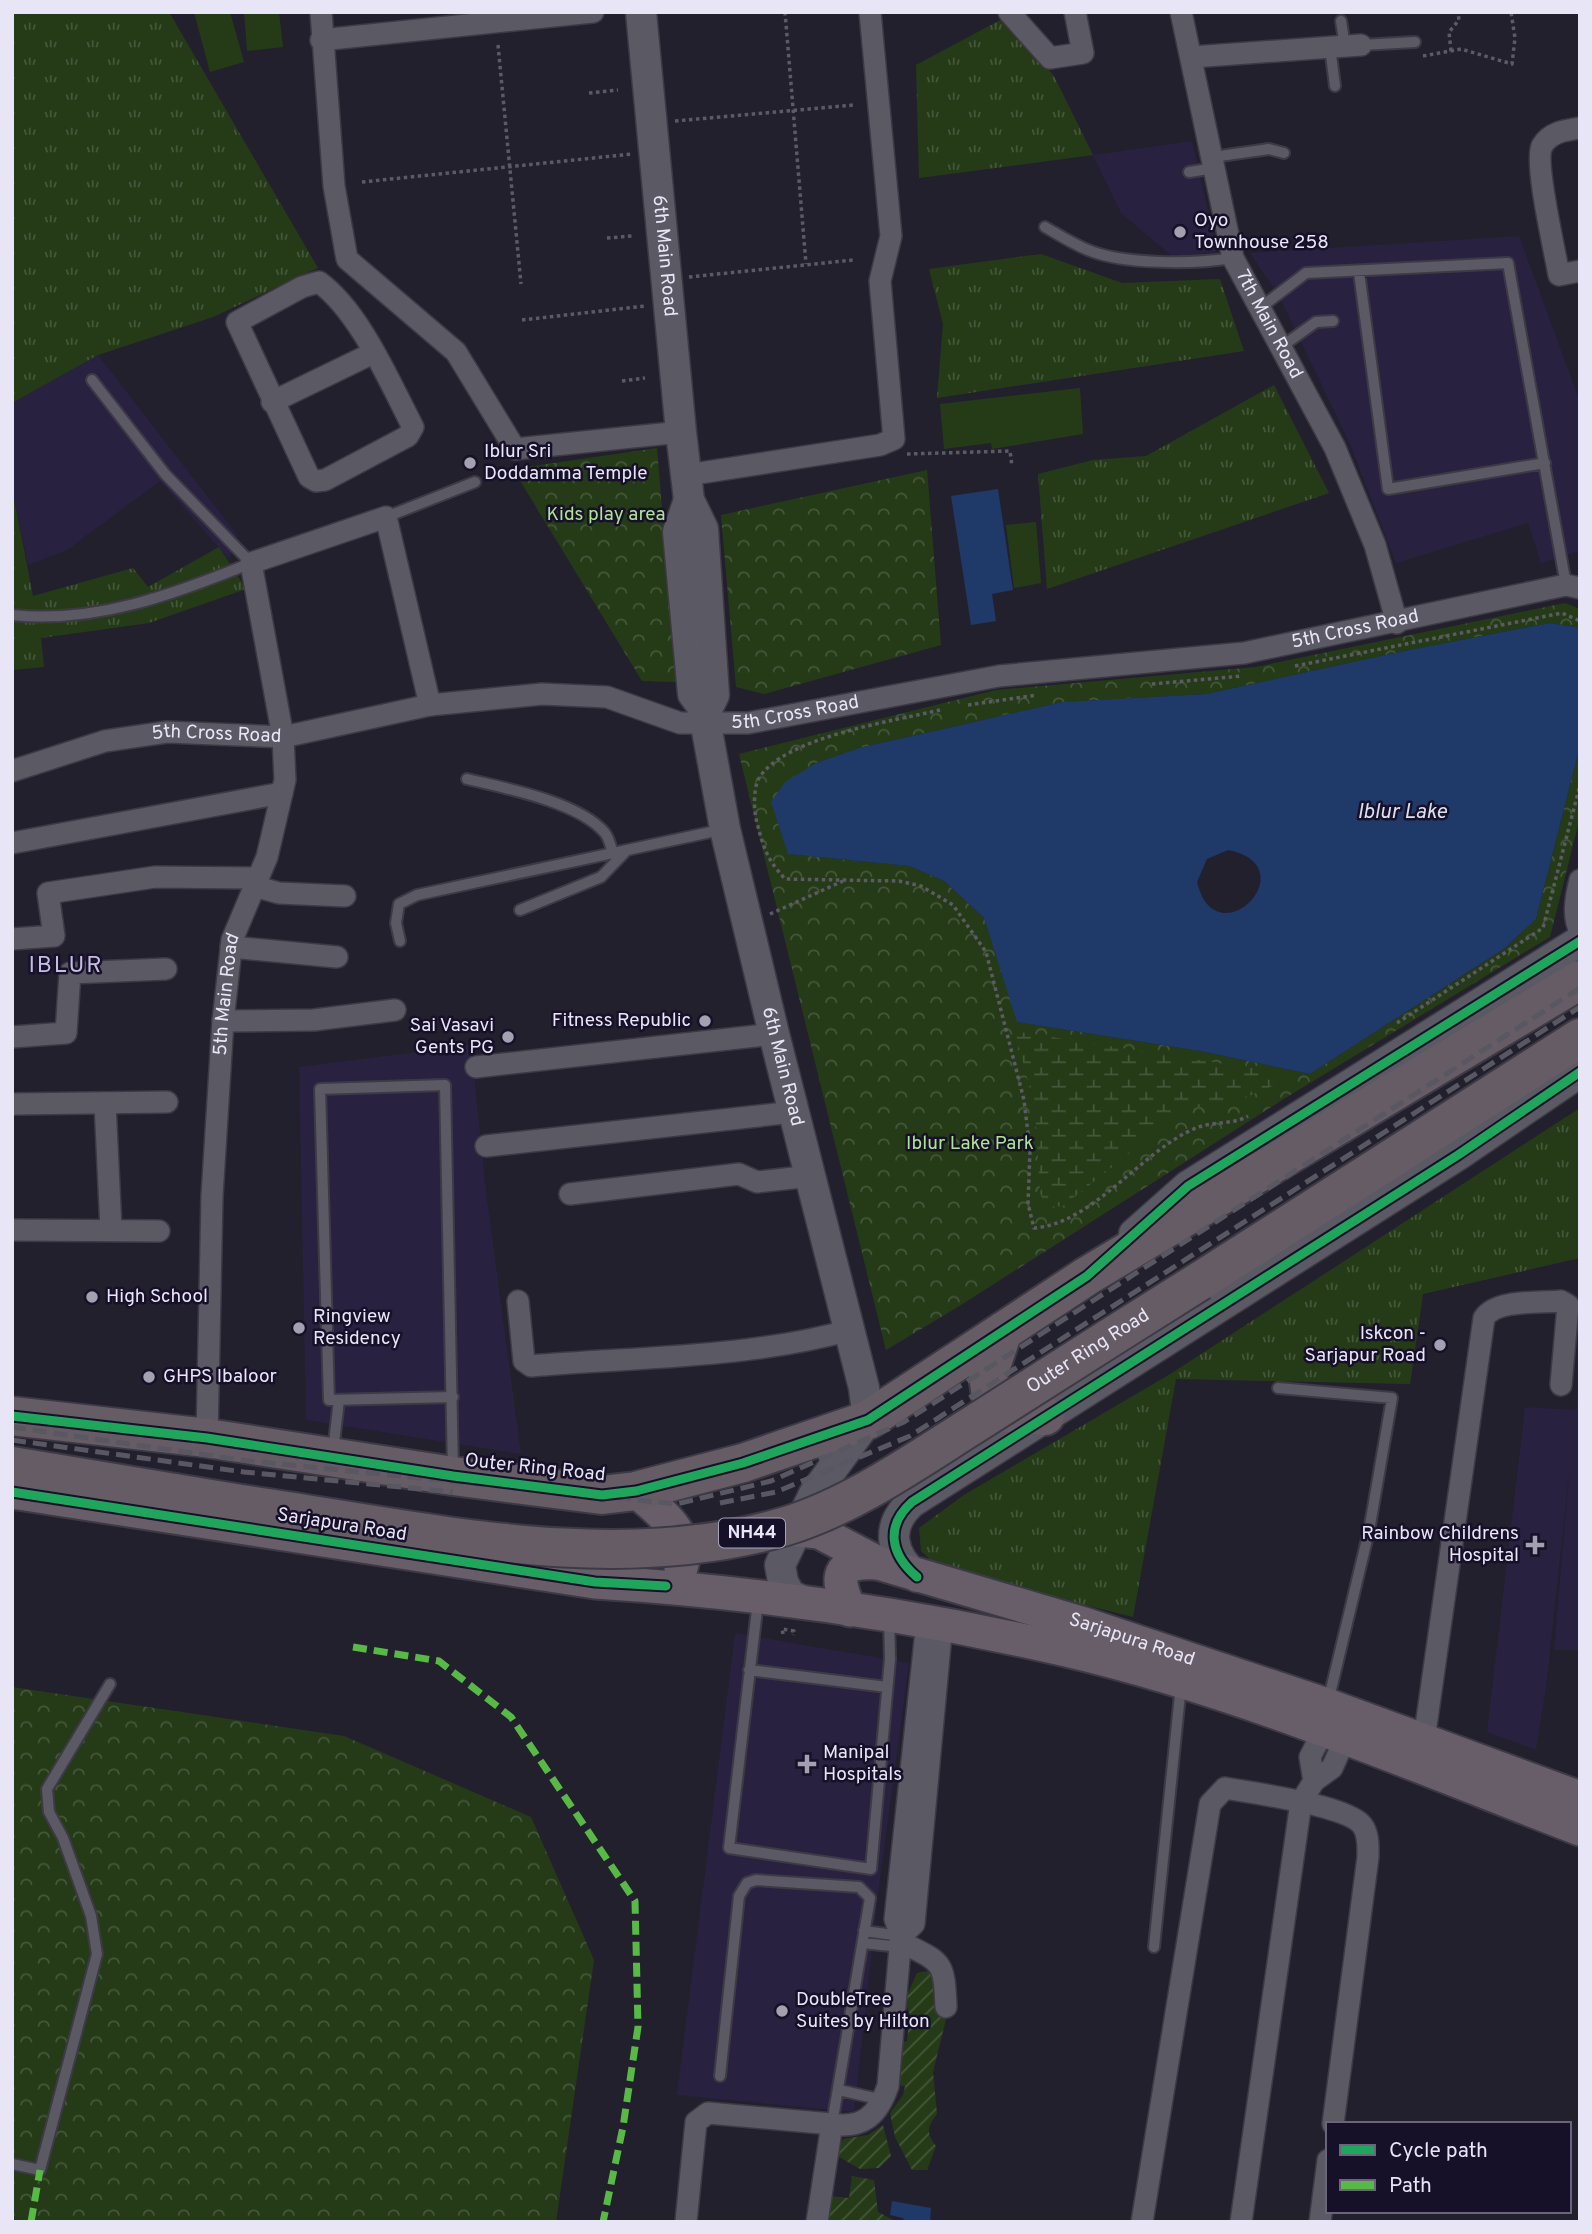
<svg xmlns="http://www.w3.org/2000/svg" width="1592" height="2234" font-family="Overpass,sans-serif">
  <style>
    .built { fill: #28213f }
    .grass { fill: url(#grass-tufts) }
    .forest { fill: url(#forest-crowns) }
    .wetland { fill: url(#wetland-marsh) }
    .garden { fill: url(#garden-furrows) }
    .pitch { fill: #253b18 }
    .water { fill: #1f3968; fill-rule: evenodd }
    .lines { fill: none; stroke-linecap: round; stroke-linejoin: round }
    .lane-casing { stroke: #3d3a46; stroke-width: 14 }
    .street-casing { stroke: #3d3a46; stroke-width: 24 }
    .secondary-casing { stroke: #3d3a46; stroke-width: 33 }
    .primary-casing { stroke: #3d3a46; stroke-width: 37 }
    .highway-casing { stroke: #3d3a46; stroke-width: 42 }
    .path { stroke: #5c5a64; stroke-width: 3.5; stroke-dasharray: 3.5 3.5; stroke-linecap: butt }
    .lane { stroke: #5b5964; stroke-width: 10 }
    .street { stroke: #5b5964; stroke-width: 21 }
    .secondary { stroke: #5b5964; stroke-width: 30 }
    .primary { stroke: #685e69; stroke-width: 33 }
    .highway { stroke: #665c65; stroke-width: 38 }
    .rail { stroke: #595762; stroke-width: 5; stroke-dasharray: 14 7; stroke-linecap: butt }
    .highway-bridge-casing { stroke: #3d3a46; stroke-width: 42; stroke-linecap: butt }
    .highway-bridge { stroke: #665c65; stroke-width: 38 }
    .quiet { stroke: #58b947; stroke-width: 7; stroke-dasharray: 14 7; stroke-linecap: butt }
    .cycleway-casing { stroke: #171029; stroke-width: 13 }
    .cycleway { stroke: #20a55d; stroke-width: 9 }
    .poi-dot { fill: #a3a0b0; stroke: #171029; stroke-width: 2.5 }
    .labels { text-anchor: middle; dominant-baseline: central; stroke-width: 5; stroke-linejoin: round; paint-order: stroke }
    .shield { fill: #171029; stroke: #a9a5b9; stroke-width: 2 }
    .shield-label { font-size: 18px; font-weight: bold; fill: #e8e5f7 }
    .poi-label { font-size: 19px; fill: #e8e5f7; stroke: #171029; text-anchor: start }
    .street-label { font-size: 19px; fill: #e8e5f7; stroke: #171029 }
    .park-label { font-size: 19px; fill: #afe491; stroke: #171029 }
    .water-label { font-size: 21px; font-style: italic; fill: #d7e1f1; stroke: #171029 }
    .quarter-label { font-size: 23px; letter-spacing: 2px; fill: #c4bee1; stroke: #171029 }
  </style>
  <defs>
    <pattern id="grass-tufts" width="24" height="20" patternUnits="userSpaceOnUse" patternTransform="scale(1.75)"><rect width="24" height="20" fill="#253b18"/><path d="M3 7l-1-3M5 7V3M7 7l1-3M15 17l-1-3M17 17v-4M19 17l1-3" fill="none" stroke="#45573a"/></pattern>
    <pattern id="forest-crowns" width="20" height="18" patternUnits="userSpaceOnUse" patternTransform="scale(1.75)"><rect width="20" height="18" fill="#253b18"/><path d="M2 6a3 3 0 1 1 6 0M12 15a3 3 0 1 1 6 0" fill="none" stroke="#45573a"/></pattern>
    <pattern id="wetland-marsh" width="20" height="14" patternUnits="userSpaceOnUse" patternTransform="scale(1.75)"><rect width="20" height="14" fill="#253b18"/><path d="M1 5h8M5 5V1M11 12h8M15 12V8" fill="none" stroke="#45573a"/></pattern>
    <pattern id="garden-furrows" width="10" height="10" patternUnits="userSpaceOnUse" patternTransform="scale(1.75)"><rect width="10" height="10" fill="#253b18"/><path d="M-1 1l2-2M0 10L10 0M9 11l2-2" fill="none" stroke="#45573a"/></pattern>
  </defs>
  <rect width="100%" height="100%" fill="#23202d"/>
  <!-- built -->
  <path class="built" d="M 1192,141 L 1217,252 L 1172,256 L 1121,213 L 1093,155 Z
    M 1519,236 L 1580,402 L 1580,551 L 1541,563 L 1528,523 L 1396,563 L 1350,444 L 1278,294 L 1250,253 Z
    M 98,355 L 238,536 L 229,559 L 160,481 L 67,550 L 28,565 L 12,489 L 12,403 Z
    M 471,1045 L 486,1191 L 521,1454 L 306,1420 L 299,1067 Z
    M 1580,1360 L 1580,1650 L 1554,1650 L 1569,1474 L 1547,1680 L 1536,1750 L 1487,1732 L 1525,1407 L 1576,1410 Z
    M 735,1633 L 909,1663 L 879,1886 L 854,2112 L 677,2095 Z"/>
  <!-- grass -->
  <path class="grass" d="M 12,12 L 169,12 L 318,268 L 213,317 L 98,355 L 12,403 Z
    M 1004,18 L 1054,76 L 1093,155 L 919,178 L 916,65 Z
    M 1041,254 L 1122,283 L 1220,279 L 1244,351 L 937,398 L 943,324 L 929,269 Z
    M 1274,385 L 1329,493 L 1047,589 L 1038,474 L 1093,460 L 1146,456 Z
    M 12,489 L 33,596 L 133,568 L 148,587 L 219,547 L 246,589 L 149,623 L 41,638 L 44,667 L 12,670 Z
    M 1580,1108 L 1580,1258 L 1423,1294 L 1410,1384 L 1176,1379 L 1133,1617 L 939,1568 L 921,1551 L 919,1528 L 964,1495 L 1172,1373 Z"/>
  <!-- forest -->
  <path class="forest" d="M 657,448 L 676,682 L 642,681 L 513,469 Z
    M 927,470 L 941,645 L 764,694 L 736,687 L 721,515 Z
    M 1565,603 L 1580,609 L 1580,631 L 1576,627 L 1550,623 L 1404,651 L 1206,694 L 1062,702 L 859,748 L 816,763 L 788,854 L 909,866 L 944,881 L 984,918 L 1018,1022 L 1200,1051 L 1310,1074 L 1505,948 L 1536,919 L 1580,746 L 1580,817 L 1550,937 L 1282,1100 L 961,1305 L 886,1350 L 739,754 L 996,690 L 1256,667 Z
    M 12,1687 L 344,1736 L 531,1817 L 594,1960 L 556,2222 L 12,2222 Z"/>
  <!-- wetland -->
  <path class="wetland" d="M 1019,1032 L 1270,1071 L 1281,1076 L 1275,1085 L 1249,1096 L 1184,1110 L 1063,1206 L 1046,1207 L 1040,1193 L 1035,1108 L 1016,1036 Z"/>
  <!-- garden -->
  <path class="garden" d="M 934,1970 L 936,2006 L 946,2019 L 933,2072 L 937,2114 C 927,2127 926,2133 936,2146 L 927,2170 L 912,2170 L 895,2137 L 890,2113 L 903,2095 L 905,2086 L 896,2085 L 897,2044 L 907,2041 L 910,2015 L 905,2000 L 917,1973 Z
    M 883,2125 L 891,2156 L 879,2168 L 860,2169 L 839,2157 L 838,2147 L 843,2139 L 868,2135 Z
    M 852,2176 L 874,2180 L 878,2212 L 897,2222 L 827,2222 L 830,2196 L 849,2198 Z"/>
  <!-- pitch -->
  <path class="pitch" d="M 194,12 L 230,12 L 244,62 L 210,72 Z
    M 244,12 L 279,12 L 283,47 L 247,51 Z
    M 1080,388 L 1083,434 L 992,449 L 991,443 L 944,449 L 940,404 Z
    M 1036,522 L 1041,583 L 1014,588 L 1006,525 Z"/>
  <!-- water -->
  <path class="water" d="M 998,489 L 1013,590 L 992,594 L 996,621 L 971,625 L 951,496 Z
    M 1550,623 L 1576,627 L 1580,631 L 1580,746 L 1536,919 L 1505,948 L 1310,1074 L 1200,1051 L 1017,1022 L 984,918 L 944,881 L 909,866 L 788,854 L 771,802 L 785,782 L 816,763 L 859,748 L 1062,702 L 1206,694 L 1404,651 ZM 1228,850 C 1309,866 1216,961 1197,882 L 1207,859 Z
    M 892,2201 L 931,2208 L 930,2222 L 905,2222 L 903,2218 L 890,2215 Z"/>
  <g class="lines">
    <defs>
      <path id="lane" d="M 1341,21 L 1345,46
        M 1361,45 L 1415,42
        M 1330,47 L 1335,86
        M 1213,157 L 1269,149 L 1284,153
        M 1189,172 L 1215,168
        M 1045,227 C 1059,235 1073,244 1088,250 C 1124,265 1195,264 1233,258
        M 1359,272 L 1388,489 L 1545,463
        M 1260,308 L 1306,273 L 1508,263 L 1566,585
        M 1281,347 L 1316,322 L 1333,321
        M 386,517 L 475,482
        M 12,615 C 95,624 175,594 251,563 L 165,474 L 92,380
        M 467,779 C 505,788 579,802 605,833 C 609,838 611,847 613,854
        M 520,910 L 601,877 L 627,850 L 725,829
        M 400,941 L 396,923 L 399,904 L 417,895 L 627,850
        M 1278,1388 L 1392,1398 L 1369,1531 L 1328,1702
        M 333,1451 L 339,1400
        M 453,1470 L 445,1085 L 320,1089 L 329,1400 L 453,1397
        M 758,1601 L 729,1848 L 871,1869 L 890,1659 L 889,1618
        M 749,1670 L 887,1687
        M 864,1931 L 901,1936
        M 863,1943 L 900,1947
        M 1154,1947 L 1181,1685
        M 720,2076 L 739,1896 L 747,1883 L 756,1880 L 859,1887 L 870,1898 L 832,2124
        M 839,2090 L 883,2100
        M 12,2164 L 40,2170 L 97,1954 L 91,1916 L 63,1838 L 49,1812 L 47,1789 L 110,1684"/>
      <g id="street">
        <path d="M 321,12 L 334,186 L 347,259 L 456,352 L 515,449 L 681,432"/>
        <path d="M 1009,12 L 1050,58 L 1083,53 L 1075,12"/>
        <path id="s1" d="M 1181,12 L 1233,258 L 1335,448 L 1375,545 L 1397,623"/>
        <path d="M 321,40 L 593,12"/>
        <path d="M 1192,57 L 1361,45"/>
        <path d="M 1580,128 C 1566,130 1550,132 1542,146 C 1534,162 1555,252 1559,275 L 1580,271"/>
        <path d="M 319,282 C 360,312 389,381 413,427 L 408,436 L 325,480 L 316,481 L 309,477 L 237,322 L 302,287 Z"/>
        <path d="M 272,402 L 373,353"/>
        <path d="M 687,475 L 880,445 L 894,439 L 880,281 L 891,236 L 870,12"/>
        <path id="s2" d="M 12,771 L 105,741 L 167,732 L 283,737 L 430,705 L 542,694 L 607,697 L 680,723 L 748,723 L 999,676 L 1244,653 L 1566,585 L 1580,588"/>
        <path d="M 12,843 L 282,793"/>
        <path d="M 1580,880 C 1576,896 1572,916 1580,931"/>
        <path d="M 254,886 L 279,893 L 345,896"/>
        <path d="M 12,939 L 54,936 L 48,893 L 155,877 L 258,878"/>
        <path d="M 231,947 L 337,957"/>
        <path d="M 223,1021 L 314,1020 L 395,1010"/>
        <path d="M 12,1037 L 66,1033 L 70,973 L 166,969"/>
        <path d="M 476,1067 L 774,1034"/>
        <path d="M 105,1103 L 111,1229"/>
        <path d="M 12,1104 L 167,1102"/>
        <path d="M 486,1146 L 794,1112"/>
        <path d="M 570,1194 L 739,1174 L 757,1182 L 811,1176"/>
        <path d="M 12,1230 L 159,1231"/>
        <path d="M 518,1301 L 524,1361 L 531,1366 C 636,1357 750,1358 850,1330"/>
        <path id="s3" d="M 207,1438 L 212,1196 L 223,1021 L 232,940 L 267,857 L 285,780 L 283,737 L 251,563 L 386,517 L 430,705"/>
        <path d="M 1424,1740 L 1484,1318 C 1496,1299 1540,1303 1561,1301 L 1568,1305 L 1561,1385"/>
        <path d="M 1314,1781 L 1310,1757 L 1323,1731"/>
        <path d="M 901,1936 L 914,1924 L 942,1624"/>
        <path d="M 901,1942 C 942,1963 944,1959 946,2007"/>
        <path d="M 686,2222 L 696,2122 L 708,2113 L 832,2124"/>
        <path d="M 817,2222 L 832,2124 C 863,2129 878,2115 888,2086 L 901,1936 L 895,1919 L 927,1622"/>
        <path d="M 1142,2222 L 1210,1804 L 1225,1788 C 1252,1793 1346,1805 1362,1825 C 1369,1834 1368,1847 1368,1857 L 1333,2124"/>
        <path d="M 1241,2222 L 1301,1802 L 1314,1781 L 1332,1768 L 1345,1739"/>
        <path d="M 1320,2222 L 1328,2160"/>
      </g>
      <g id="secondary">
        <path id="s4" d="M 641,12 L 681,432 L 689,500 L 703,529 L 714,695 L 706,711 L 706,725 L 725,829 L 774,1034 L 864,1388 L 868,1420 L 814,1494 L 780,1565 L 783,1582 L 790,1595 L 810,1604"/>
        <path d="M 689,500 L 678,532 L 693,694 L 706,711"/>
        <path d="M 1134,1234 L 1188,1186 L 1580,941"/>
        <path d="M 917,1577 C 890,1554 885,1526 912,1502 L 1458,1155 L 1580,1072"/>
      </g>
      <g id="primary">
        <path d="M 636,1491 C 659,1511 692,1533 681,1568"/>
        <path d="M 12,1492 L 595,1582 C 753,1592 912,1614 1066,1650 C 1242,1691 1411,1764 1580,1829"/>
        <path id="s5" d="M 778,1528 L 819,1532 L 878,1563 L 1081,1623 L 1327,1705 L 1580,1798"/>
        <path d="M 850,1610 C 835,1578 835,1560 878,1563"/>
      </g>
      <path id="highway" d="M 1200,1281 L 1580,1038
        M 1003,1331 L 988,1375 L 992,1403 L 1003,1413 L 1045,1416
        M 12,1416 L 207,1438 L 453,1476 L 602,1495 L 636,1491 L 743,1463 L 868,1420 L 1087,1276 L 1580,980
        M 12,1466 L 241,1504"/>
    </defs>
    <!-- lane casing -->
    <use href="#lane" class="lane-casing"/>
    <!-- street casing -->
    <use href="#street" class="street-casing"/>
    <!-- secondary casing -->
    <use href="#secondary" class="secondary-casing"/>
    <!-- primary casing -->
    <use href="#primary" class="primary-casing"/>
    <!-- highway casing -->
    <use href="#highway" class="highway-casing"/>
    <!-- path -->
    <path class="path" d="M 785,12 L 806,264
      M 498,45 L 521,284
      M 1451,51 L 1449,32 L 1459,20 L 1458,12
      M 1423,56 L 1461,49 L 1512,64 L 1515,38 L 1511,12
      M 589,93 L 618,90
      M 675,121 L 854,105
      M 362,182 L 632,154
      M 607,238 L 632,236
      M 689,277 L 853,260
      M 522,320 L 645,306
      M 622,381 L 645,378
      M 907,454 L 1010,451 L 1012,466
      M 1295,666 L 1562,613 L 1580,621
      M 1152,684 L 1242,676
      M 968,705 L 1037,695
      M 940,710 C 895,721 781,737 758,780 C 753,791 754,812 757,823 C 764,849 767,859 785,879 L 899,881 L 921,886 L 953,905 L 986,952 L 1024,1100 L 1030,1150 L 1028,1204 L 1034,1228 C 1093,1224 1142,1150 1196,1128 C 1213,1121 1233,1125 1248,1116
      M 770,914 L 843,881
      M 1397,1023 L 1543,928 L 1580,785
      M 783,1634 L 782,1629 L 794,1631 L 793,1635"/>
    <!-- lane -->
    <use href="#lane" class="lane"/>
    <!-- street -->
    <use href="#street" class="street"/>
    <!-- secondary -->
    <use href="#secondary" class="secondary"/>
    <!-- primary -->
    <use href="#primary" class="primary"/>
    <!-- highway -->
    <use href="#highway" class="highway"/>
    <!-- rail -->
    <path class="rail" d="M 12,1427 L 241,1460 L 677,1504 L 771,1481 L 904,1422 L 1580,988
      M 12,1440 L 244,1472 L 453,1492
      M 720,1503 L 776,1492 L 910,1436 L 1580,1007"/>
    <defs>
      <g id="highway-bridge">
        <path id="s6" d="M 241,1504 C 417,1529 612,1578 786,1526 C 854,1505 917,1460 976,1423 C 1051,1375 1125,1328 1200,1281"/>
      </g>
    </defs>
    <!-- highway-bridge casing -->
    <use href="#highway-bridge" class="highway-bridge-casing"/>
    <!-- highway-bridge -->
    <use href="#highway-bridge" class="highway-bridge"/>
    <!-- quiet -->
    <path class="quiet" d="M 353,1647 L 439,1661 L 511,1717 L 635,1901 L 638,2027 L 623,2127 L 603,2222
      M 31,2222 L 40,2170"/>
    <defs>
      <path id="cycleway" d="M 12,1416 L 207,1438 L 453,1476 L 602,1495 L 636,1491 L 743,1463 L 868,1420 L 1087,1276 L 1188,1186 L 1580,941
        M 12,1492 L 595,1582 L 666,1586
        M 917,1577 C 890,1554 885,1526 912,1502 L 1458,1155 L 1580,1072"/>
    </defs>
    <!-- cycleway casing -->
    <use href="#cycleway" class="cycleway-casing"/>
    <!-- cycleway -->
    <use href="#cycleway" class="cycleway"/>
  </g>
  <!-- markers -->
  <g class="poi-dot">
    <circle cx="1180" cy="232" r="7"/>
    <circle cx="470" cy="463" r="7"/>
    <circle cx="705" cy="1021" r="7"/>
    <circle cx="508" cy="1037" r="7"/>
    <circle cx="92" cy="1297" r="7"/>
    <circle cx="299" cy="1328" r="7"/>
    <circle cx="1440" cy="1345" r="7"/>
    <circle cx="149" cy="1377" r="7"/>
    <path d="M1531.5 1534.5h7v7h7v7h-7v7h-7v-7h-7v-7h7z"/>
    <path d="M803.5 1753.5h7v7h7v7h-7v7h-7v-7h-7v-7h7z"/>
    <circle cx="782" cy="2011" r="7"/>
  </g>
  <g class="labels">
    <!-- shield labels -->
    <rect class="shield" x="719" y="1518.5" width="66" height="29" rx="5"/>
    <g class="shield-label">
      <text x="752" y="1533">NH44</text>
    </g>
    <!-- poi labels -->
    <g class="poi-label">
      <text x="1194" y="221">Oyo<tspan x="1194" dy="22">Townhouse 258</tspan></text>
      <text x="484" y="452">Iblur Sri<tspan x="484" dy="22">Doddamma Temple</tspan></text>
      <text x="691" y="1021" text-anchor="end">Fitness Republic</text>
      <text x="494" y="1026" text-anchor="end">Sai Vasavi<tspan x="494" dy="22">Gents PG</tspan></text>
      <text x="106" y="1297">High School</text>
      <text x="313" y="1317">Ringview<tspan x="313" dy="22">Residency</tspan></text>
      <text x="1426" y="1334" text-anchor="end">Iskcon -<tspan x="1426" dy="22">Sarjapur Road</tspan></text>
      <text x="163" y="1377">GHPS Ibaloor</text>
      <text x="1519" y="1534" text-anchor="end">Rainbow Childrens<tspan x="1519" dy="22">Hospital</tspan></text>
      <text x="823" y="1753">Manipal<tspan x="823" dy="22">Hospitals</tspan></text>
      <text x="796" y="2000">DoubleTree<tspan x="796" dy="22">Suites by Hilton</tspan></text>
    </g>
    <!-- street labels -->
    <g class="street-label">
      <text stroke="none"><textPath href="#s4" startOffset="245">6th Main Road</textPath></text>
      <text stroke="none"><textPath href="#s1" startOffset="327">7th Main Road</textPath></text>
      <text stroke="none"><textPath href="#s2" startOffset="1365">5th Cross Road</textPath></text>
      <text stroke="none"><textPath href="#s2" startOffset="798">5th Cross Road</textPath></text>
      <text stroke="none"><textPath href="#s2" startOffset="210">5th Cross Road</textPath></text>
      <text stroke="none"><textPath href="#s3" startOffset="444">5th Main Road</textPath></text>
      <text stroke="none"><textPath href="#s4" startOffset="1071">6th Main Road</textPath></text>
      <text stroke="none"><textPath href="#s6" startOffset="900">Outer Ring Road</textPath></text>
      <text transform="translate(535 1468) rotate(6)">Outer Ring Road</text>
      <text transform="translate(342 1525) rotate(9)">Sarjapura Road</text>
      <text stroke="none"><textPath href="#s5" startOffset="373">Sarjapura Road</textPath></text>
    </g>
    <!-- park labels -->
    <g class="park-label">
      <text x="606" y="515">Kids play area</text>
      <text x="970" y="1144">Iblur Lake Park</text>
    </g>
    <!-- water labels -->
    <g class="water-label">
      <text x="1402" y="812">Iblur Lake</text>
    </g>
    <!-- quarter labels -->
    <g class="quarter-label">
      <text x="66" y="966">IBLUR</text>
    </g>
  </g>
  <!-- border -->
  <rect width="1592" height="2234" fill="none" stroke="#e8e5f7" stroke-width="28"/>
  <!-- legend -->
  <rect x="1326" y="2122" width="245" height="91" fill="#171029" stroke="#6b657b" stroke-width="2"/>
  <rect x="1340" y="2145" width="35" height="10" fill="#20a55d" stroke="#6b657b" stroke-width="2"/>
  <text x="1389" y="2157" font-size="21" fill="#e8e5f7">Cycle path</text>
  <rect x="1340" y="2180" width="35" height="10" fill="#58b947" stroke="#6b657b" stroke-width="2"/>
  <text x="1389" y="2192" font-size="21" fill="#e8e5f7">Path</text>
</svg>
